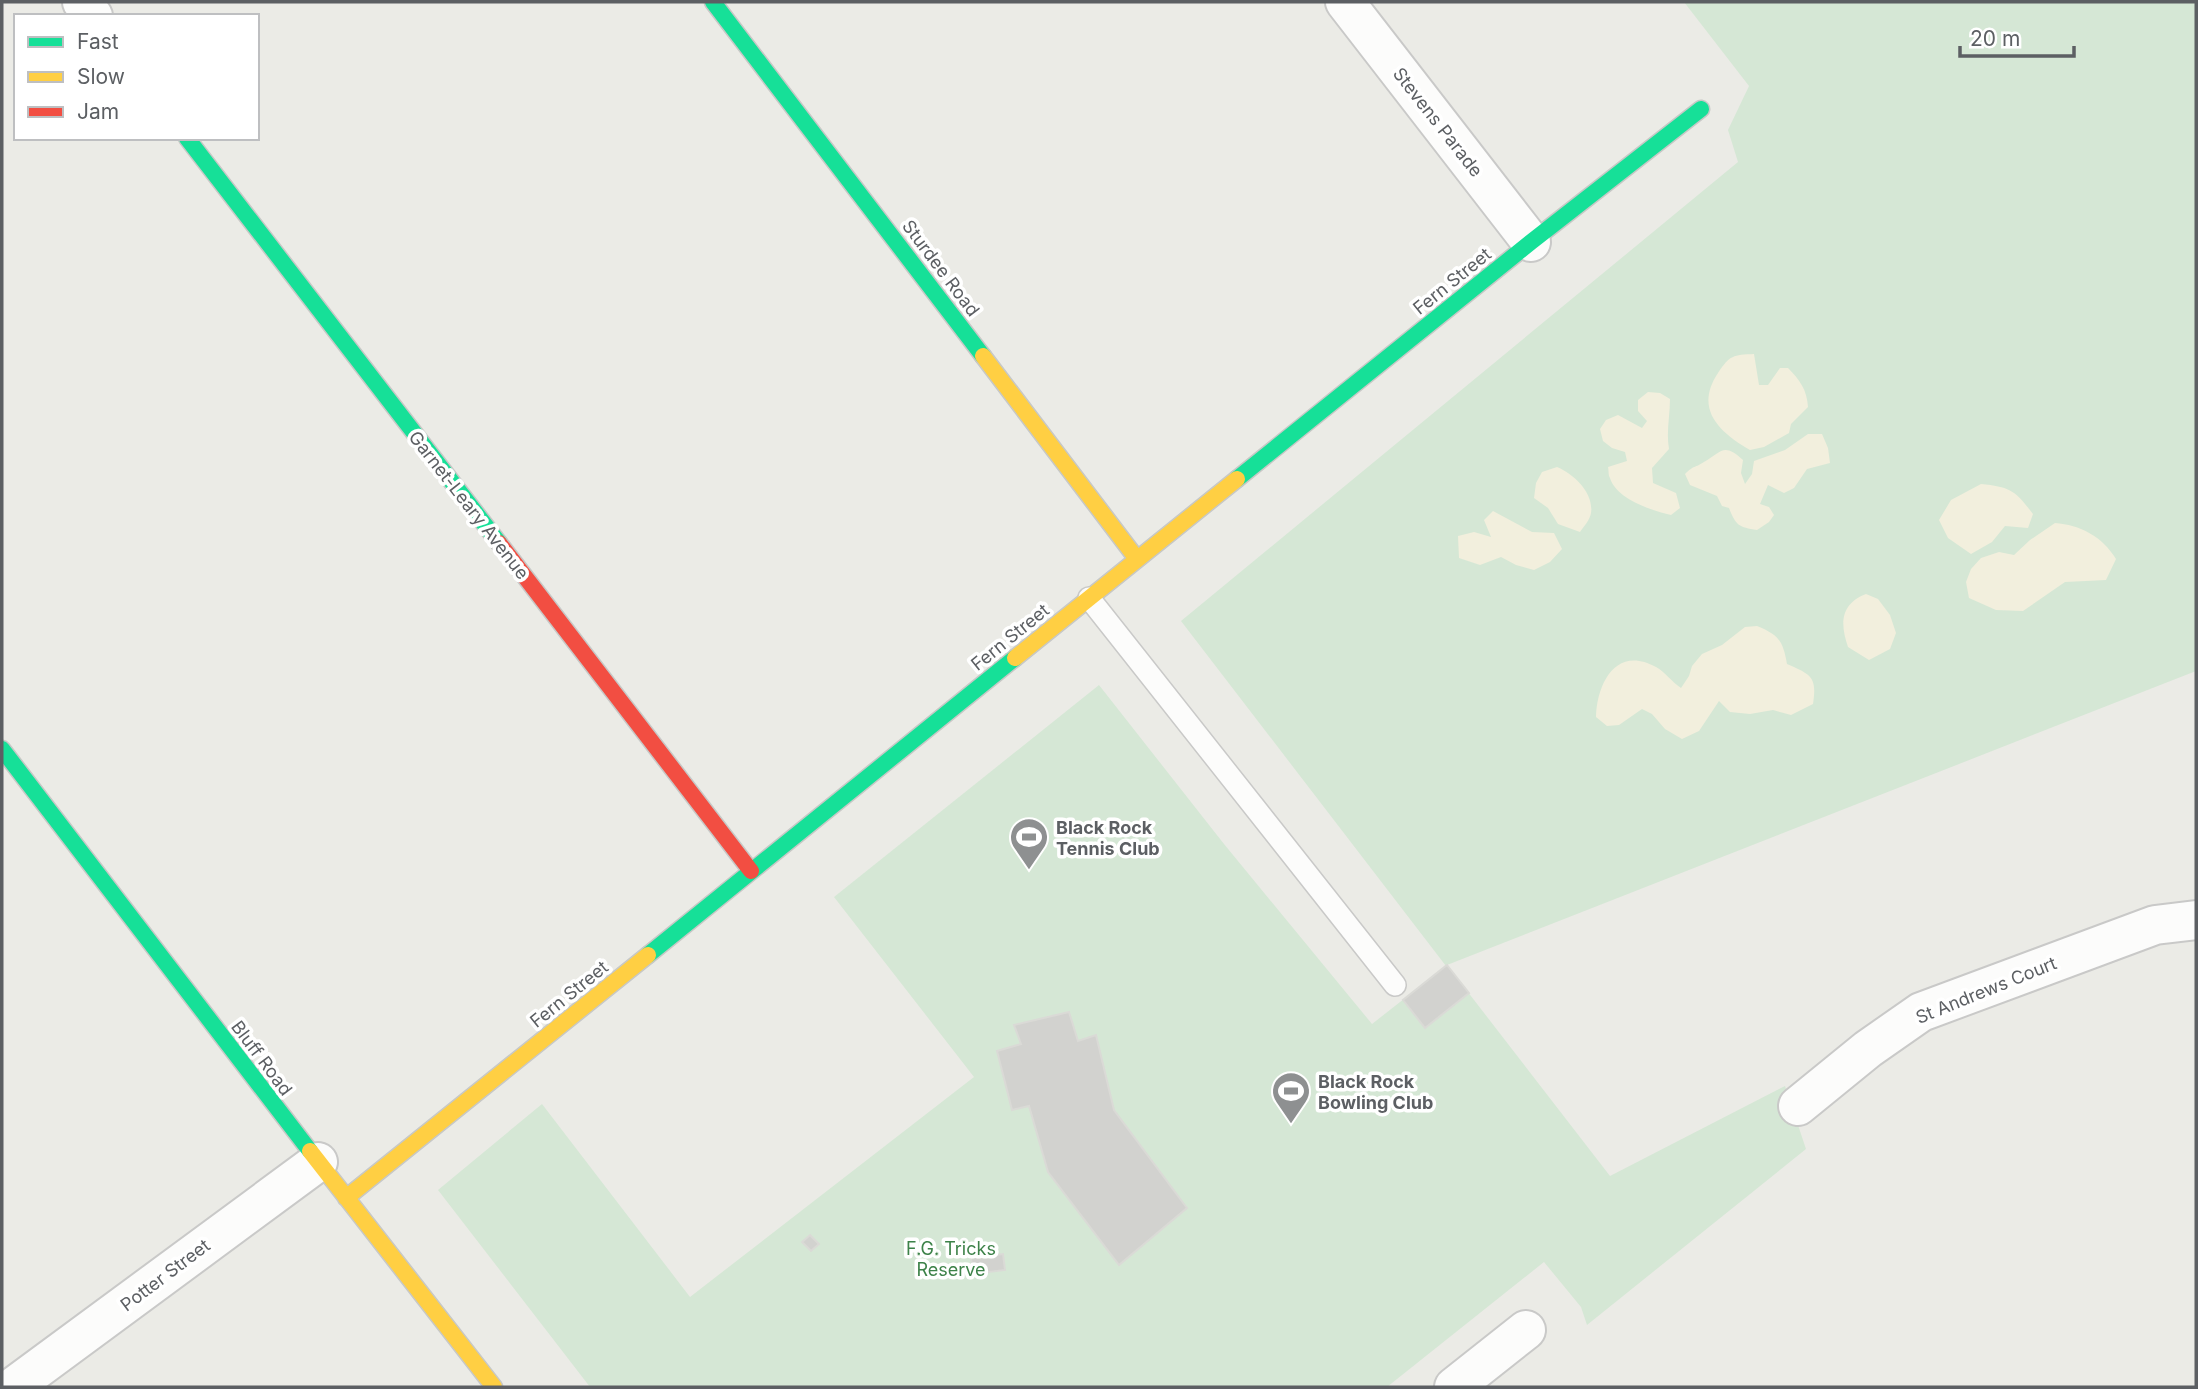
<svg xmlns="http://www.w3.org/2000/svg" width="2198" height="1389" font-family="Inter,sans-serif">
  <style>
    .green { fill: #d5e7d5 }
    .sand { fill: #f2efdd }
    .building { fill: #d2d2cf; stroke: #dadad6; stroke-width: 2 }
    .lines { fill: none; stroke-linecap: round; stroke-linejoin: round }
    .lane-casing { stroke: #c9c9c8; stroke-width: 24 }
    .street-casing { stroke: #c9c9c8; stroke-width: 42 }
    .fast-casing { stroke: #c7c8c6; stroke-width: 19 }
    .slow-casing { stroke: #c7c8c6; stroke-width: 19 }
    .jam-casing { stroke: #c7c8c6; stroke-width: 19 }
    .lane { stroke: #fcfcfb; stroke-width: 21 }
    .street { stroke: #fcfcfb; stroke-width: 38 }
    .fast { stroke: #16e098; stroke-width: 16 }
    .slow { stroke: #ffcf43; stroke-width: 16 }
    .jam { stroke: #f24e42; stroke-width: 16 }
    .labels { text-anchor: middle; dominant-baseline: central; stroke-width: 7; stroke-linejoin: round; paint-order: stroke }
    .street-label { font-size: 18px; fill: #5c5f63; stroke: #fff }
    .poi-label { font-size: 18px; font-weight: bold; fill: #5c5f63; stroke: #fff; text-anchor: start }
    .park-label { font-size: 18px; fill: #3d8249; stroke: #fff }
  </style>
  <rect width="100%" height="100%" fill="#ebebe6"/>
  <!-- green -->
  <path class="green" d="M 1684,2 L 2196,2 L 2196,671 L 1447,965 L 1610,1176 L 1785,1086 L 1806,1149 L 1587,1325 L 1581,1307 L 1544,1262 L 1387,1387 L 590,1387 L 438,1190 L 542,1104 L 690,1297 L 974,1077 L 834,897 L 1099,685 L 1224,844 L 1372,1024 L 1446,966 L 1181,621 L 1738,162 L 1728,130 L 1749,86 Z"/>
  <!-- sand -->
  <path class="sand" d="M 1754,354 L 1759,385 L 1768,385 L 1780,368 L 1788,368 C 1800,380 1807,390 1808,407 L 1791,424 L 1789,433 L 1764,447 L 1750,450 C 1719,432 1694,409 1718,373 C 1730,355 1733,355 1754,354 Z
    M 1648,392 L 1660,393 L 1670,399 C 1670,416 1666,432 1669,449 L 1652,468 L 1653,483 L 1676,493 L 1680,508 L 1671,515 C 1653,511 1616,499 1610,478 C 1608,475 1609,471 1608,467 L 1627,461 L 1625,452 L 1612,448 L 1603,441 L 1600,429 L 1606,420 L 1618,415 L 1642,428 L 1647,421 L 1638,411 L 1638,400 Z
    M 1808,434 L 1822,434 L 1828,448 L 1830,463 L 1807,469 L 1794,488 L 1784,493 L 1768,485 L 1760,504 L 1769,507 L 1774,515 L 1769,522 L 1757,530 C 1739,527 1736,526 1729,508 L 1722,506 L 1717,496 L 1690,485 L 1685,474 C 1694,465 1695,468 1704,462 C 1722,452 1723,442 1743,460 L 1741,473 L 1745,484 L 1752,474 L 1754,461 L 1785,450 Z
    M 1557,467 C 1574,474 1594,493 1591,513 C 1590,520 1584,526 1580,532 L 1558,524 L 1548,508 L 1534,498 L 1536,483 L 1542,472 Z
    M 1981,484 C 2010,487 2015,490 2033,514 L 2028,528 L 2005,526 L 1992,542 L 1971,554 L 1948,538 L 1939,520 L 1951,500 Z
    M 1493,511 L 1532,532 L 1554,533 L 1562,549 L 1550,562 L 1534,570 L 1516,565 L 1501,557 L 1480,565 L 1459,558 L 1458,536 L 1474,532 L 1491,537 L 1484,520 Z
    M 2055,523 C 2080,525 2102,536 2116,559 L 2106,580 L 2065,582 L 2023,611 L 1996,610 L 1969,598 L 1966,582 L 1971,569 L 1981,558 L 1999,552 L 2014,555 L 2030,540 Z
    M 1866,594 L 1878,599 L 1890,615 L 1896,633 L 1890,649 L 1869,660 L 1848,647 C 1840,624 1840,604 1866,594 Z
    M 1757,626 C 1779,635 1783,641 1787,664 C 1812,675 1817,677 1813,704 L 1791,715 L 1773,710 L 1750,714 L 1730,712 L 1719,701 L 1699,731 L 1682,739 L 1665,729 L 1652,714 L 1642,709 L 1619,725 L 1607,726 L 1596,717 C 1597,682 1617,645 1656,667 C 1665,672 1672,682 1681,688 L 1689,676 L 1692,666 L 1702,654 L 1722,645 L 1745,627 Z"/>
  <!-- building -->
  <path class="building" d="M 1447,965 L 1469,993 L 1425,1028 L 1403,1000 Z
    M 1069,1012 L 1078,1041 L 1096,1035 L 1114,1110 L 1187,1208 L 1119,1265 L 1048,1172 L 1029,1106 L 1012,1110 L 997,1051 L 1021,1044 L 1014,1025 Z
    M 810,1235 L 819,1244 L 811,1251 L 802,1242 Z
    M 1003,1254 L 1005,1270 L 973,1274 L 971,1258 Z"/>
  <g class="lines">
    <defs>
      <path id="lane" d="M 1089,598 L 1395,985"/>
      <path id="street" d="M 82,2 L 93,16
        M 1345,2 L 1531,242
        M 1798,1106 L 1868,1049 L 1921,1012 L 2155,925 L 2196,920
        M 13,1387 L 318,1162
        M 1454,1387 L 1526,1330"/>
      <path id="fast" d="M 713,2 L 983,356
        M 187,138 L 499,543
        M 1237,479 L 1531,242 L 1701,109
        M 2,749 L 310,1151
        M 648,955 L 1015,658"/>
      <path id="slow" d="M 983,356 L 1137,559
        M 1015,658 L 1237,479
        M 310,1151 L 494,1387
        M 346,1198 L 648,955"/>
      <path id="jam" d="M 499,543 L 751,871"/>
    </defs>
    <!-- lane casing -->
    <use href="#lane" class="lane-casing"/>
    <!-- street casing -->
    <use href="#street" class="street-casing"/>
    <!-- fast casing -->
    <use href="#fast" class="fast-casing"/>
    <!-- slow casing -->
    <use href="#slow" class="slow-casing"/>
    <!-- jam casing -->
    <use href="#jam" class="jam-casing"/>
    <!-- lane -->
    <use href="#lane" class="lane"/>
    <!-- street -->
    <use href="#street" class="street"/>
    <!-- fast -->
    <use href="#fast" class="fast"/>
    <!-- slow -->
    <use href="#slow" class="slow"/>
    <!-- jam -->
    <use href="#jam" class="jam"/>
  </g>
  <!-- icons -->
  <defs>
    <symbol id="stadium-pin" viewBox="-11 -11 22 30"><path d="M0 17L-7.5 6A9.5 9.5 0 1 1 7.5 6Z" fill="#8e9091" stroke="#fff"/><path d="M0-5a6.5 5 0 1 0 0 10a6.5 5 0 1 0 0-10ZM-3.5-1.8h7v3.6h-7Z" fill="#fff"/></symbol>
  </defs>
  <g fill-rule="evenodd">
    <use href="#stadium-pin" x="1007" y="815" width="44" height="60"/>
    <use href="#stadium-pin" x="1269" y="1069" width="44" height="60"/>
  </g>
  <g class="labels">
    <!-- street labels -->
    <g class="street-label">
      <text transform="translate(1438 122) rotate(52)">Stevens Parade</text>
      <text transform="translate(941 268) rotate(53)">Sturdee Road</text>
      <text transform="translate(1452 281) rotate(-39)">Fern Street</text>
      <text transform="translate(469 505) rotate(52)">Garnet-Leary Avenue</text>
      <text transform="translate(1010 637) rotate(-39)">Fern Street</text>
      <text transform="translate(1986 990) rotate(-22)">St Andrews Court</text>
      <text transform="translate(569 994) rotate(-39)">Fern Street</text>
      <text transform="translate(262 1058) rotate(53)">Bluff Road</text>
      <text transform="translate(165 1275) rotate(-37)">Potter Street</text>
    </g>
    <!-- poi labels -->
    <g class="poi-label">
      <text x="1056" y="827">Black Rock<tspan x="1056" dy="21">Tennis Club</tspan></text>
      <text x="1318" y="1081">Black Rock<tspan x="1318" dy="21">Bowling Club</tspan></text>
    </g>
    <!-- park labels -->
    <g class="park-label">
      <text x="951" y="1248">F.G. Tricks<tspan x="951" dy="21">Reserve</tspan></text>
    </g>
  </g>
  <!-- border -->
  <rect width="2198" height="1389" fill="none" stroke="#5c5f63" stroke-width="7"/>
  <!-- legend -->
  <rect x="14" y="14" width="245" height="126" fill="#ffffff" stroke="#bebfc1" stroke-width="2"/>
  <rect x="28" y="37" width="35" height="10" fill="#16e098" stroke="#bebfc1" stroke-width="2"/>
  <text x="77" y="49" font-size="21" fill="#5c5f63">Fast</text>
  <rect x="28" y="72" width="35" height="10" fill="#ffcf43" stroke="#bebfc1" stroke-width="2"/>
  <text x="77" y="84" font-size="21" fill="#5c5f63">Slow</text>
  <rect x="28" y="107" width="35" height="10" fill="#f24e42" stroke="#bebfc1" stroke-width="2"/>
  <text x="77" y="119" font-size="21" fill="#5c5f63">Jam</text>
  <!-- scale -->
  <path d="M1960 46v10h114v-10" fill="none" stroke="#5c5f63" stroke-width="3.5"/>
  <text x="1970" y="46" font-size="21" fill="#5c5f63" stroke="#ffffff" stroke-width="5" paint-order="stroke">20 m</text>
</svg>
